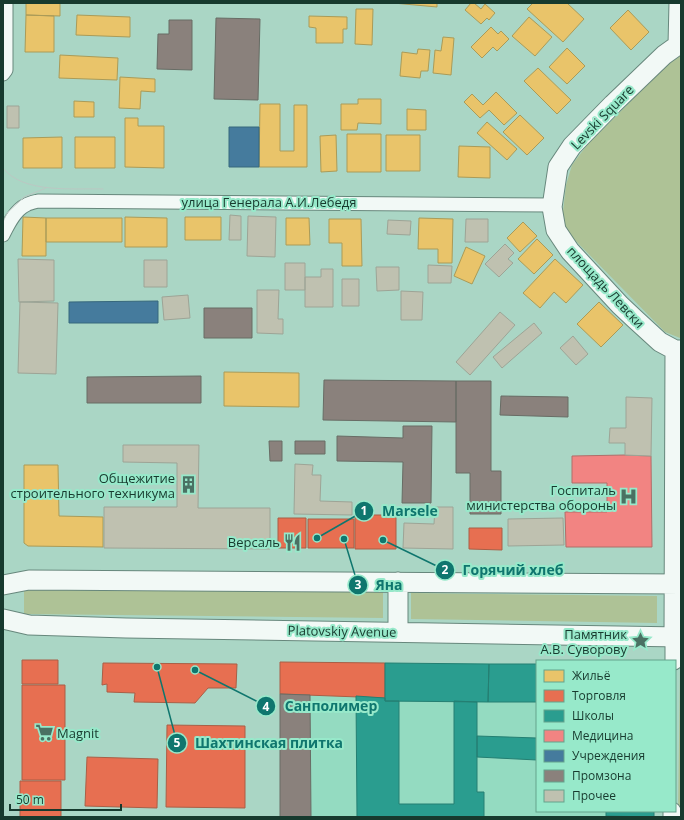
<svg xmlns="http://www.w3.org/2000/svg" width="684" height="820" font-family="'Open Sans',sans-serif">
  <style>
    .built { fill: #94dbc1 }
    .green { fill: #aec296 }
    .homes { fill: #e9c46a; stroke: #aa9b58 }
    .shops { fill: #e76f51; stroke: #a95f46 }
    .schools { fill: #2a9d8f; stroke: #247f72 }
    .health { fill: #f28482; stroke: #b06e69 }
    .public { fill: #457b9d; stroke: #37687c }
    .industry { fill: #8a817c; stroke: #686c65 }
    .building { fill: #bfc1b0; stroke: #9da496 }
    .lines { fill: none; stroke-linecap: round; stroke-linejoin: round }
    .minor-casing { stroke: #67877c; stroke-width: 15 }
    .tertiary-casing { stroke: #67877c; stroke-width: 19 }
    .secondary-casing { stroke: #67877c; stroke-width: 21 }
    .minor { stroke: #f2f9f6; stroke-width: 13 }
    .tertiary { stroke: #f2f9f6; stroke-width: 17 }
    .secondary { stroke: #f2f9f6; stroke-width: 19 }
    .tram { stroke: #bbc8c3; stroke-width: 1 }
    .labels { text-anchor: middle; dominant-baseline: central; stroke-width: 4; stroke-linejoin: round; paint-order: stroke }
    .street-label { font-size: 13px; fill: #173a2e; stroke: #97e9ca }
    .poi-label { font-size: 13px; fill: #173a2e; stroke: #97e9ca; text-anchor: end }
    .leader { fill: none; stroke: #0f766e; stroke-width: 1.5 }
    .callout-dot { fill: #0f766e; stroke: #97e9ca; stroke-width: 1.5 }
    .mark-label { font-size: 12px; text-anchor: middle; font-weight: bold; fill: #fff }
    .callout-label { font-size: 14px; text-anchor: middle; font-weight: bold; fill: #0f766e; stroke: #97e9ca; stroke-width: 4; stroke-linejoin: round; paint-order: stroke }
  </style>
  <rect width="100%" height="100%" fill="#aad6c5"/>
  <!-- built -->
  <path class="built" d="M 280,662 L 537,664 L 537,811 L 654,811 L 654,817 L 280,817 Z"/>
  <!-- green -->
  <path class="green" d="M 681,55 L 681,338 L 680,338 L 665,332 L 566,231 L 562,220 L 566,185 L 572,165 L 587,145 L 674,58 Z
    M 24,587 L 383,591 L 383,618 L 24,614 Z
    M 411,593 L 657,596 L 657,623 L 411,619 Z
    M 680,666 L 681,817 L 678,817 Z"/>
  <!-- homes -->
  <path class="homes" d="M 26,3 L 60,3 L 60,16 L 26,15 Z
    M 393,3 L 437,3 L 437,7 Z
    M 471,3 L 474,3 L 481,9 L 485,4 L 495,13 L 489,20 L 487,18 L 481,24 L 465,10 Z
    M 533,3 L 567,3 L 584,19 L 563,42 L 527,9 Z
    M 356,9 L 373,9 L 372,45 L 355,44 Z
    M 628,10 L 649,32 L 631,50 L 610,28 Z
    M 26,15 L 54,16 L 54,52 L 25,52 Z
    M 77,15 L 130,17 L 130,37 L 76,35 Z
    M 309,16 L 347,17 L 347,29 L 343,29 L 343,43 L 316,43 L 316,28 L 309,27 Z
    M 529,17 L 552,37 L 535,56 L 512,36 Z
    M 491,27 L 498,34 L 501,31 L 509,39 L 497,51 L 493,47 L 482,58 L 471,47 Z
    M 443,37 L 454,38 L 451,75 L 433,73 L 435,50 L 441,51 Z
    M 567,48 L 585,66 L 567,84 L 549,67 Z
    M 418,49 L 430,50 L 428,71 L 421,71 L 420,78 L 400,76 L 402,52 L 417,54 Z
    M 60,55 L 118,58 L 117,80 L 59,78 Z
    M 538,68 L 571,100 L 557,114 L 524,81 Z
    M 120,77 L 155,79 L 155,92 L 141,91 L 140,109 L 119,108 Z
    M 496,92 L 517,113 L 504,125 L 489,110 L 480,118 L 464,102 L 472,94 L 483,105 Z
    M 358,99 L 381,99 L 381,124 L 358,123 L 357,130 L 341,130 L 341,104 L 358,104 Z
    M 74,101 L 94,102 L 94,117 L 74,117 Z
    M 260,104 L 280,104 L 280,151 L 294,151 L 294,105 L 307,105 L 307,167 L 259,167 Z
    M 407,109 L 426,110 L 426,130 L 407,130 Z
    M 520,115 L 544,138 L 527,155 L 503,132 Z
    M 125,118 L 138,118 L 138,126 L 164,126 L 164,168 L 125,167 Z
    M 487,122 L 517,149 L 507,160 L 477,133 Z
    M 347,134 L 381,134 L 381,172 L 347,172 Z
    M 336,135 L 337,171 L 321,172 L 320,136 Z
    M 386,135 L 420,135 L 420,171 L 386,171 Z
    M 62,137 L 62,168 L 23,168 L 23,138 Z
    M 75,137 L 115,137 L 115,168 L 75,168 Z
    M 459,146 L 490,147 L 490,178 L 458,177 Z
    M 23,217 L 46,218 L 46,256 L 22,256 Z
    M 125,217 L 167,218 L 167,247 L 125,247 Z
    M 185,217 L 221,217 L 221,240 L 185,240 Z
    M 46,218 L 122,218 L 122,242 L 46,242 Z
    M 286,218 L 309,218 L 310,245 L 286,245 Z
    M 419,218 L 453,219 L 452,263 L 438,263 L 438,249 L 418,249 Z
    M 329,219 L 361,219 L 362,266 L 342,266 L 342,243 L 329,243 Z
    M 523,222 L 537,236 L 520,252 L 507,238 Z
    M 537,239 L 553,255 L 534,274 L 518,259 Z
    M 466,247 L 485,256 L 472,284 L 454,276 Z
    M 555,259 L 583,285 L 566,303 L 554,292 L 540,308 L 523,293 Z
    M 599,302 L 623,325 L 601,347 L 577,324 Z
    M 224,372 L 299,373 L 299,407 L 224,406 Z
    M 24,465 L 58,465 L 59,516 L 103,517 L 103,547 L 28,546 L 24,543 Z"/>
  <!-- shops -->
  <path class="shops" d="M 355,515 L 396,515 L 396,549 L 355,549 Z
    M 278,518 L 306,518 L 306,548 L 278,548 Z
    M 308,519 L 354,519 L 354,548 L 308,548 Z
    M 469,528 L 502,528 L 502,550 L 469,549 Z
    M 22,660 L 58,660 L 58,684 L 22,684 Z
    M 280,662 L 385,663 L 385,698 L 280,694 Z
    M 103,663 L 237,664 L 236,688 L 208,688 L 195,703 L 134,702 L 135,693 L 107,692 L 107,684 L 102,685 Z
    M 22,685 L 65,685 L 65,780 L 22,780 Z
    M 167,725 L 245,726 L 245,808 L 166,807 Z
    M 87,757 L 158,759 L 157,808 L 85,806 Z
    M 20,781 L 61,781 L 61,817 L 20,817 Z"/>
  <!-- schools -->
  <path class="schools" d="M 385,663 L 489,664 L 488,702 L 385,701 Z
    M 489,664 L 537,664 L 537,702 L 488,702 Z
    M 356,696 L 385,698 L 385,701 L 399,701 L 399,804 L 454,804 L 454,701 L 477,702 L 477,792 L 484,792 L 484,817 L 357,817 Z
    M 477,736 L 537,738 L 537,760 L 477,757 Z
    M 606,811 L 654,811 L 654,817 L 606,816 Z"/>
  <!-- health -->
  <path class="health" d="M 625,455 L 651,456 L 652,547 L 566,547 L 565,512 L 607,512 L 607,483 L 572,483 L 572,456 Z"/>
  <!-- public -->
  <path class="public" d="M 229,127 L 259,127 L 259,167 L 229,167 Z
    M 158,301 L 158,323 L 69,323 L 69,302 Z"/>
  <!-- industry -->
  <path class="industry" d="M 216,18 L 260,19 L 258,100 L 214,99 Z
    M 169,20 L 192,20 L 192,70 L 157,69 L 158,34 L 169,34 Z
    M 204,308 L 252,308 L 252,338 L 204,338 Z
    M 201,376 L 201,403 L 87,403 L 87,377 Z
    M 324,380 L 456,381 L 456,422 L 323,420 Z
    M 456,381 L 491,381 L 491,471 L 501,471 L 501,514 L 470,514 L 470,473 L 456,473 Z
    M 501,396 L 568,397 L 568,417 L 500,415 Z
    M 403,426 L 432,426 L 431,503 L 402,503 L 403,462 L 337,461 L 337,436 L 403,438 Z
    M 269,441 L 282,441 L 282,461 L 270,461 Z
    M 295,441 L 325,441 L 325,454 L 295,454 Z
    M 280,694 L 310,695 L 311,817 L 280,817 Z"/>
  <!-- building -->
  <path class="building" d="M 7,106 L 19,106 L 19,128 L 7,128 Z
    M 230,215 L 241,216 L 241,240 L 229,240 Z
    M 248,216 L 276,217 L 275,257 L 247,256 Z
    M 466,219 L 488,219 L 488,242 L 465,242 Z
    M 388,220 L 411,221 L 410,235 L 387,234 Z
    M 505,244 L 514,253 L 508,259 L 513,263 L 499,277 L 485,264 Z
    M 18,259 L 54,260 L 54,301 L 19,302 Z
    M 144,260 L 167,260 L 167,287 L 144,287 Z
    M 285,263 L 305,263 L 305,290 L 285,290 Z
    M 428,265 L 452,266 L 451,283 L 428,283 Z
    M 376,267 L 399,267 L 399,290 L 377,291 Z
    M 321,269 L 333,269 L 333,307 L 305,307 L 305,277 L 321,277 Z
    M 342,279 L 359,279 L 359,306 L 342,306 Z
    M 257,290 L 279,290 L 278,319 L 283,319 L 283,334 L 257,333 Z
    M 401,291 L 423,292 L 422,320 L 401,320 Z
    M 188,295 L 190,318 L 164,320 L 162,297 Z
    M 20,302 L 58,303 L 56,374 L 18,373 Z
    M 500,312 L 515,325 L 470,375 L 456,362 Z
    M 534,323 L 542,333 L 502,368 L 493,357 Z
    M 573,336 L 588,354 L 576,365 L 560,348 Z
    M 626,397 L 652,398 L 651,456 L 625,455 L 625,443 L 609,443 L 610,428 L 626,428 Z
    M 123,445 L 199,445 L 198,508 L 270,508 L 270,549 L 104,548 L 104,507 L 177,507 L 177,463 L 123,462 Z
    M 295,464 L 313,465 L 312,475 L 321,475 L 320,501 L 352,502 L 352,515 L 294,514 Z
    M 435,507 L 453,507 L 453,549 L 403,548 L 404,523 L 434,524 Z
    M 563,518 L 564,545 L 508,546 L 508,519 Z"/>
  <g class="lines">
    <defs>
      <path id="minor" d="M 3,74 L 6,70 L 6,3
        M 3,235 C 8,225 15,210 26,205 C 29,203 34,202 38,201 L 552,205"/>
      <path id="tertiary" d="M 674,661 L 674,637
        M 672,817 L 672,811"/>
      <path id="secondary" d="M 678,45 L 679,3
        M 681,45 L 678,45 L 664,55 L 613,104 L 572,146 L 558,167 L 552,207 L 556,230 L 570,251 L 620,305 L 636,320 L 660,342 L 675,350 L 681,350
        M 3,585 L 29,580 L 681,584
        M 3,619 L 29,625 L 126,628 L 681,637
        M 398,632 L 398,582
        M 674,637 L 675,350"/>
    </defs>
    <!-- minor casing -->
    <use href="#minor" class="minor-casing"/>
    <!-- tertiary casing -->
    <use href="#tertiary" class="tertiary-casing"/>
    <!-- secondary casing -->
    <use href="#secondary" class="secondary-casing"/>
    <!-- minor -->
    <use href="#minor" class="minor"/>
    <!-- tertiary -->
    <use href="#tertiary" class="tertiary"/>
    <!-- secondary -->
    <use href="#secondary" class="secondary"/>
    <!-- tram -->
    <path class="tram" d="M 3,168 C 23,194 73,188 103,189
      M 3,222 L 7,213 L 24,197 L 46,188"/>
  </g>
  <!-- icons -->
  <defs>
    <symbol id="building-bare" viewBox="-9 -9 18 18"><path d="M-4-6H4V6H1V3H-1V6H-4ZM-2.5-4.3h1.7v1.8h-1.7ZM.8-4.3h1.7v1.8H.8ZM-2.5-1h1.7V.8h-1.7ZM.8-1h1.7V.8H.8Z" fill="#4a7163" stroke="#97e9ca" stroke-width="2.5" paint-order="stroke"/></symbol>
    <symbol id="hospital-bare" viewBox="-9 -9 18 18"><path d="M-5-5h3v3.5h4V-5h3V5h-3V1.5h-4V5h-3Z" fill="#4a7163" stroke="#97e9ca" stroke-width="2.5" paint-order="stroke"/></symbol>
    <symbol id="restaurant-bare" viewBox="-9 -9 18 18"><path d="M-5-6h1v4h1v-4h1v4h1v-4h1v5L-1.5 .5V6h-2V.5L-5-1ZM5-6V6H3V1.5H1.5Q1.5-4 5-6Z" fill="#4a7163" stroke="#97e9ca" stroke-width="2.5" paint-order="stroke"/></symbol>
    <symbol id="sight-bare" viewBox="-9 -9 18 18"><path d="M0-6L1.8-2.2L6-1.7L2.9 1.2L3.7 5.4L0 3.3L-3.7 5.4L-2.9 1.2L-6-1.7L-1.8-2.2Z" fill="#4a7163" stroke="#97e9ca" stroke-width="2.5" paint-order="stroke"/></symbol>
    <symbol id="supermarket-bare" viewBox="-9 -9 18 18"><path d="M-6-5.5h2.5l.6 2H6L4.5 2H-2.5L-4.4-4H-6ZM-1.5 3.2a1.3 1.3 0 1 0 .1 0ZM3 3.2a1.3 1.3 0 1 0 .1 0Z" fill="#4a7163" stroke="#97e9ca" stroke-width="2.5" paint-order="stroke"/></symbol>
  </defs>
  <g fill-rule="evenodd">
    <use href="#building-bare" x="176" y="472" width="25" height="25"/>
    <use href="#hospital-bare" x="616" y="484" width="25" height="25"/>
    <use href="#restaurant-bare" x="280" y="530" width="25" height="25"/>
    <use href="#sight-bare" x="628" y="628" width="25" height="25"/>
    <use href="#supermarket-bare" x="32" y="720" width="25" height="25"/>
  </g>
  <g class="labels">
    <!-- street labels -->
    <g class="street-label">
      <text transform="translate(602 117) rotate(-46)">Levski Square</text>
      <text x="269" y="202">улица Генерала А.И.Лебедя</text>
      <text transform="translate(606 287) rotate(47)">площадь Левски</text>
      <text transform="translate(342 631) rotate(1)">Platovskiy Avenue</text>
    </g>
    <!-- poi labels -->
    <g class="poi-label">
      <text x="175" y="478">Общежитие<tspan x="175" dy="15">строительного техникума</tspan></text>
      <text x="616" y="490">Госпиталь<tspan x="616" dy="15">министерства обороны</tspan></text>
      <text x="280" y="542">Версаль</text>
      <text x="627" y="634">Памятник<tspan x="627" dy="15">А.В. Суворову</tspan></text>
      <text x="57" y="733" text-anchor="start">Magnit</text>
    </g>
  </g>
  <!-- callouts -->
  <path class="leader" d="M317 538L364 511M383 540L445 570M344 539L358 585M195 670L266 706M157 667L177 743"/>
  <g class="callout-dot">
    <circle cx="317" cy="538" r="4"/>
    <circle cx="383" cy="540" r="4"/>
    <circle cx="344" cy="539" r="4"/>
    <circle cx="195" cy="670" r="4"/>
    <circle cx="157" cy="667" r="4"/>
    <circle cx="364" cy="511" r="10"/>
    <circle cx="445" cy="570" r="10"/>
    <circle cx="358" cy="585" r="10"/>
    <circle cx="266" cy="706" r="10"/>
    <circle cx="177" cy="743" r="10"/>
  </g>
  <g class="mark-label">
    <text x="364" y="515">1</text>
    <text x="445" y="574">2</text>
    <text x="358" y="589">3</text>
    <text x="266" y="711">4</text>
    <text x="177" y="747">5</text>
  </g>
  <g class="callout-label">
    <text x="410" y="516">Marsele</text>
    <text x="513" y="575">Горячий хлеб</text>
    <text x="389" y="590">Яна</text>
    <text x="331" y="711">Санполимер</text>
    <text x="269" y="748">Шахтинская плитка</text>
  </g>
  <!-- border -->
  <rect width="684" height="820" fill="none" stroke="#173a2e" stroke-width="8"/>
  <!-- legend -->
  <rect x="536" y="660" width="140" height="152" fill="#97e9ca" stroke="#64a38c"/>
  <rect x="544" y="670" width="20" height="12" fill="#e9c46a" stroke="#64a38c"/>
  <text x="572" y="680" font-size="12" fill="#173a2e">Жильё</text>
  <rect x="544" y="690" width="20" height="12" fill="#e76f51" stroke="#64a38c"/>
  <text x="572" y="700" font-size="12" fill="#173a2e">Торговля</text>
  <rect x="544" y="710" width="20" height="12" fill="#2a9d8f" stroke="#64a38c"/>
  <text x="572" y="720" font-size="12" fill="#173a2e">Школы</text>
  <rect x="544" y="730" width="20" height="12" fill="#f28482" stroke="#64a38c"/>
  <text x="572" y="740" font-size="12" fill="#173a2e">Медицина</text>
  <rect x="544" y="750" width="20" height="12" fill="#457b9d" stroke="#64a38c"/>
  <text x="572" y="760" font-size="12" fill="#173a2e">Учреждения</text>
  <rect x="544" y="770" width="20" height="12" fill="#8a817c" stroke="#64a38c"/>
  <text x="572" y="780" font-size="12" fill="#173a2e">Промзона</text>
  <rect x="544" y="790" width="20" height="12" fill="#bfc1b0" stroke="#64a38c"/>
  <text x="572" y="800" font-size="12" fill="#173a2e">Прочее</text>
  <!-- scale -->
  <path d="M10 804v6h111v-6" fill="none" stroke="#173a2e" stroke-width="2"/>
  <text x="16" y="804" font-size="12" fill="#173a2e" stroke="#97e9ca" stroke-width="3" paint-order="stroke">50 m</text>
</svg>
